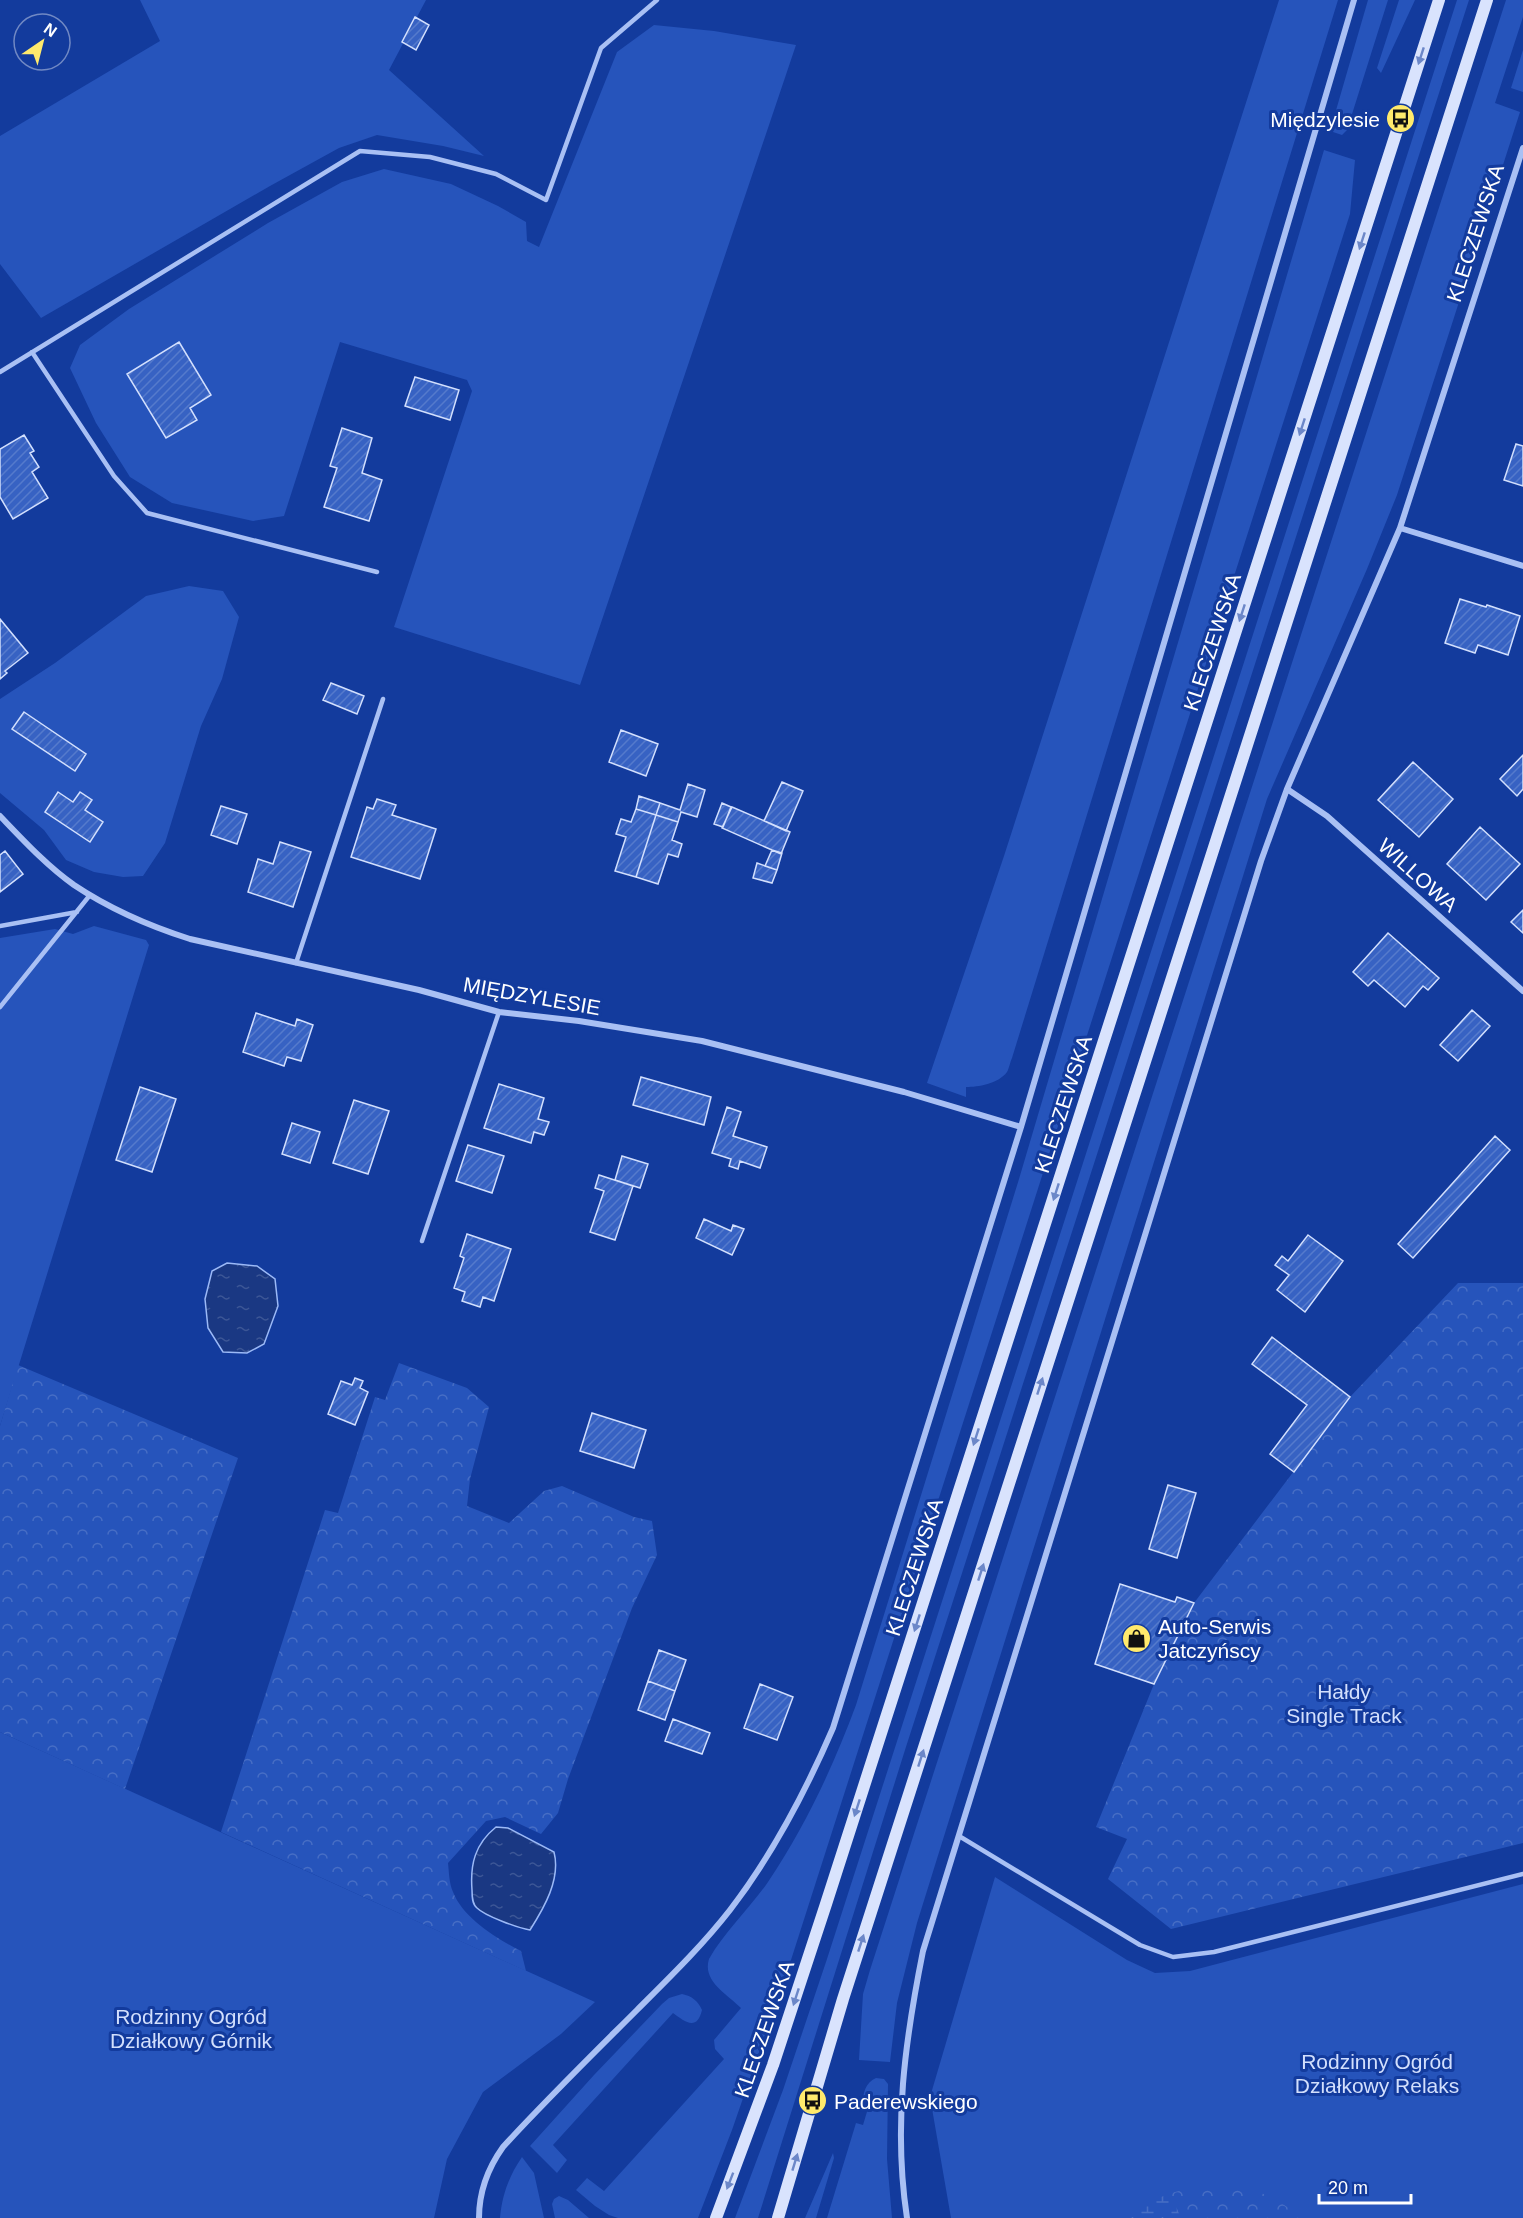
<svg xmlns="http://www.w3.org/2000/svg" width="1523" height="2218" font-family="Helvetica,sans-serif">
  <style>
    .green { fill: #2654bb }
    .forest { fill: url(#forest-crowns) }
    .wetland { fill: url(#wetland-marsh) }
    .water { fill: url(#water-ripples); stroke: #9bb9f7; stroke-width: 1.5 }
    .building { fill: url(#building-hatch); stroke: #d2dffd; stroke-width: 1.5 }
    .lines { fill: none; stroke-linecap: round; stroke-linejoin: round }
    .lane { stroke: #a9c0f4; stroke-width: 4.5 }
    .street { stroke: #a9c0f4; stroke-width: 6 }
    .secondary { stroke: #d9e3fd; stroke-width: 12 }
    .oneway { fill: #6c87c8 }
    .labels { text-anchor: middle; dominant-baseline: central; stroke-width: 6; stroke-linejoin: round; paint-order: stroke }
    .poi-label { font-size: 21px; fill: #fff; stroke: #133b9d; text-anchor: start }
    .street-label { font-size: 21px; fill: #fff; stroke: #133b9d }
    .park-label { font-size: 21px; fill: #d2dffd; stroke: #133b9d }
  </style>
  <defs>
    <pattern id="forest-crowns" width="20" height="18" patternUnits="userSpaceOnUse" patternTransform="scale(1.5)"><rect width="20" height="18" fill="#2654bb"/><path d="M2 6a3 3 0 1 1 6 0M12 15a3 3 0 1 1 6 0" fill="none" stroke="#476ec5"/></pattern>
    <pattern id="wetland-marsh" width="20" height="14" patternUnits="userSpaceOnUse" patternTransform="scale(1.5)"><rect width="20" height="14" fill="#2654bb"/><path d="M1 5h8M5 5V1M11 12h8M15 12V8" fill="none" stroke="#476ec5"/></pattern>
    <pattern id="water-ripples" width="26" height="14" patternUnits="userSpaceOnUse" patternTransform="scale(1.5)"><rect width="26" height="14" fill="#1a3883"/><path d="M2 4q2-2 4 0t4 0M15 11q2-2 4 0t4 0" fill="none" stroke="#3c5696"/></pattern>
    <pattern id="building-hatch" width="6" height="6" patternUnits="userSpaceOnUse" patternTransform="scale(1.5)"><rect width="6" height="6" fill="#3762c3"/><path d="M-1 1l2-2M0 6l6-6M5 7l2-2" fill="none" stroke="#557acc"/></pattern>
  </defs>
  <rect width="100%" height="100%" fill="#133b9d"/>
  <!-- green -->
  <path class="green" d="M 140,0 L 426,0 L 389,70 L 484,156 L 443,146 L 377,135 L 339,148 L 270,186 L 41,318 L 0,264 L 0,136 L 160,41 Z
    M 1279,0 L 1338,0 L 1012,1058 C 1010,1062 1009,1069 1007,1072 C 998,1084 978,1087 966,1087 L 966,1097 L 927,1083 L 1004,856 Z
    M 1368,0 L 1388,0 L 1347,130 L 1342,135 L 1330,131 Z
    M 1399,0 L 1415,0 L 1381,73 L 1377,68 Z
    M 1457,0 L 1469,0 L 905,1750 L 758,2218 L 735,2218 L 783,2090 L 827,1959 Z
    M 1506,0 L 1523,0 L 1523,17 L 1495,103 L 1520,112 L 1397,495 L 1367,569 L 1267,799 L 917,1923 L 897,2003 L 890,2062 L 859,2060 L 863,1994 L 870,1970 Z
    M 654,25 L 714,31 L 796,45 L 580,685 L 394,627 L 472,391 L 467,380 L 340,342 L 284,516 L 253,521 L 172,503 L 130,477 L 96,423 L 70,368 L 80,345 L 129,309 L 268,223 L 342,182 L 384,169 L 451,184 L 498,206 L 526,222 L 527,241 L 539,247 L 617,52 Z
    M 1523,50 L 1523,92 L 1511,88 Z
    M 1324,150 L 1355,160 L 1350,214 L 791,1960 L 732,2130 L 698,2218 L 618,2218 L 609,2215 L 595,2206 L 576,2190 L 587,2178 L 604,2191 L 724,2059 L 715,2049 L 714,2040 L 741,2008 C 727,1994 702,1981 709,1959 C 725,1931 750,1908 768,1882 C 805,1827 833,1767 856,1705 L 1019,1179 Z
    M 189,586 L 223,591 L 239,617 L 222,679 L 201,726 L 165,843 L 143,876 L 123,877 L 94,872 L 66,860 L 44,830 L 0,793 L 0,699 L 55,663 L 146,596 Z
    M 94,926 L 146,940 L 149,945 L 0,1426 L 0,938 L 55,929 L 73,934 Z
    M 0,1732 L 595,2002 L 561,2034 L 483,2092 L 447,2159 L 434,2218 L 0,2218 Z
    M 995,1877 L 1127,1960 L 1155,1973 L 1190,1971 L 1523,1884 L 1523,2218 L 951,2218 L 930,2097 Z
    M 682,1994 C 692,1996 698,2001 702,2010 C 697,2032 684,2021 673,2013 L 553,2145 L 567,2160 L 557,2173 L 530,2146 L 594,2075 L 662,2004 L 669,1998 Z
    M 876,2078 L 884,2079 L 888,2084 L 887,2159 L 892,2218 L 827,2218 L 856,2123 L 863,2125 L 869,2105 L 862,2103 C 864,2092 865,2083 876,2078 Z
    M 833,2153 L 834,2158 L 816,2218 L 805,2218 Z
    M 522,2157 L 534,2173 L 544,2218 L 500,2218 C 502,2195 509,2176 522,2157 Z
    M 559,2196 L 568,2200 L 589,2218 L 555,2218 L 552,2204 L 554,2199 Z"/>
  <!-- forest -->
  <path class="forest" d="M 1458,1283 L 1523,1283 L 1523,1843 L 1171,1929 L 1108,1879 L 1127,1839 L 1096,1827 L 1154,1684 L 1194,1603 L 1350,1397 Z
    M 399,1363 L 467,1388 L 489,1407 L 470,1479 L 467,1506 L 509,1523 L 544,1491 L 562,1486 L 634,1517 L 652,1521 L 657,1555 L 632,1608 L 568,1779 L 558,1813 L 541,1834 L 505,1817 L 486,1821 L 448,1863 C 449,1872 449,1883 453,1892 C 463,1918 497,1939 521,1951 L 526,1971 L 221,1832 L 325,1510 L 338,1513 L 375,1397 L 385,1400 Z
    M 18,1365 L 238,1458 L 125,1789 L 0,1732 L 0,1426 Z
    M 1231,2186 C 1256,2186 1283,2203 1303,2218 L 1180,2218 C 1179,2209 1172,2203 1171,2193 L 1179,2191 Z"/>
  <!-- wetland -->
  <path class="wetland" d="M 1171,2193 C 1172,2203 1179,2209 1180,2218 L 1121,2218 L 1129,2210 Z"/>
  <!-- water -->
  <path class="water" d="M 227,1263 L 257,1266 L 275,1279 L 278,1306 L 264,1344 L 247,1353 L 223,1352 L 208,1328 L 205,1299 L 212,1271 Z
    M 496,1827 L 508,1828 L 554,1852 C 561,1879 544,1908 530,1930 C 518,1928 485,1916 477,1908 C 472,1904 472,1896 472,1890 C 470,1864 475,1844 496,1827 Z"/>
  <!-- building -->
  <path class="building" d="M 415,17 L 429,25 L 416,50 L 402,42 Z
    M 179,342 L 211,395 L 190,408 L 197,420 L 166,438 L 127,374 Z
    M 415,377 L 459,390 L 450,420 L 405,406 Z
    M 342,428 L 372,438 L 362,473 L 382,480 L 369,521 L 324,507 L 337,468 L 330,466 Z
    M 24,435 L 34,451 L 30,453 L 39,467 L 32,472 L 48,498 L 13,519 L 0,497 L 0,449 Z
    M 1516,444 L 1523,446 L 1523,486 L 1504,480 Z
    M 1460,599 L 1486,607 L 1487,605 L 1520,616 L 1508,655 L 1478,645 L 1475,653 L 1445,643 Z
    M 0,619 L 28,653 L 5,671 L 7,673 L 0,679 Z
    M 331,683 L 364,696 L 357,714 L 323,700 Z
    M 24,712 L 86,754 L 75,771 L 12,729 Z
    M 621,730 L 658,744 L 646,776 L 609,762 Z
    M 1523,755 L 1523,789 L 1517,796 L 1500,779 Z
    M 1413,762 L 1453,799 L 1419,837 L 1378,800 Z
    M 782,782 L 803,791 L 786,831 L 764,821 Z
    M 688,784 L 705,790 L 697,817 L 681,812 L 678,822 L 656,815 L 660,803 L 680,810 Z
    M 58,792 L 73,802 L 80,792 L 92,800 L 85,810 L 103,822 L 90,842 L 45,812 Z
    M 639,796 L 660,803 L 656,815 L 636,809 Z
    M 377,799 L 396,805 L 392,815 L 436,829 L 420,879 L 351,857 L 367,807 L 373,809 Z
    M 722,803 L 731,807 L 723,827 L 714,824 Z
    M 221,806 L 247,814 L 237,844 L 211,835 Z
    M 732,807 L 790,832 L 781,854 L 722,828 Z
    M 636,809 L 656,815 L 636,877 L 615,871 L 626,837 L 616,834 L 621,819 L 631,822 Z
    M 656,815 L 678,822 L 672,840 L 682,844 L 678,857 L 668,854 L 658,884 L 636,877 Z
    M 1480,827 L 1520,864 L 1486,900 L 1447,864 Z
    M 280,842 L 311,852 L 293,907 L 248,892 L 258,859 L 273,864 Z
    M 772,850 L 782,853 L 777,870 L 765,866 Z
    M 5,851 L 23,874 L 0,892 L 0,855 Z
    M 757,863 L 777,870 L 772,883 L 753,878 Z
    M 1523,910 L 1523,933 L 1511,922 Z
    M 1388,933 L 1439,978 L 1428,990 L 1423,986 L 1405,1007 L 1374,980 L 1368,986 L 1353,972 Z
    M 1472,1010 L 1490,1026 L 1458,1061 L 1440,1045 Z
    M 256,1013 L 295,1026 L 297,1019 L 313,1025 L 301,1061 L 287,1057 L 284,1066 L 243,1052 Z
    M 641,1077 L 711,1097 L 704,1125 L 633,1105 Z
    M 499,1084 L 544,1098 L 538,1119 L 549,1122 L 544,1135 L 534,1132 L 531,1143 L 484,1128 Z
    M 140,1087 L 176,1099 L 152,1172 L 116,1160 Z
    M 354,1100 L 389,1111 L 368,1174 L 333,1163 Z
    M 727,1107 L 741,1112 L 733,1136 L 767,1147 L 760,1168 L 740,1161 L 738,1169 L 729,1166 L 731,1159 L 712,1153 Z
    M 292,1123 L 320,1132 L 310,1163 L 282,1154 Z
    M 1495,1136 L 1510,1150 L 1413,1258 L 1398,1244 Z
    M 468,1145 L 504,1156 L 492,1193 L 456,1181 Z
    M 622,1156 L 648,1164 L 640,1188 L 615,1180 Z
    M 599,1175 L 633,1186 L 615,1240 L 590,1232 L 604,1191 L 595,1188 Z
    M 704,1219 L 731,1231 L 733,1225 L 744,1229 L 732,1255 L 696,1238 Z
    M 467,1234 L 511,1249 L 494,1301 L 483,1297 L 480,1307 L 462,1301 L 465,1292 L 454,1288 L 464,1258 L 460,1256 Z
    M 1308,1235 L 1343,1261 L 1305,1312 L 1277,1290 L 1289,1275 L 1275,1265 L 1282,1256 L 1288,1261 Z
    M 1272,1337 L 1350,1397 L 1294,1472 L 1270,1454 L 1307,1405 L 1252,1364 Z
    M 355,1378 L 363,1381 L 360,1388 L 368,1392 L 355,1425 L 328,1414 L 341,1381 L 352,1385 Z
    M 592,1413 L 646,1430 L 634,1468 L 580,1451 Z
    M 1168,1485 L 1196,1493 L 1177,1558 L 1149,1549 Z
    M 1120,1584 L 1175,1602 L 1177,1597 L 1194,1603 L 1154,1684 L 1095,1664 Z
    M 659,1650 L 686,1660 L 675,1691 L 648,1681 Z
    M 648,1681 L 675,1691 L 665,1720 L 638,1710 Z
    M 760,1684 L 793,1697 L 777,1740 L 744,1728 Z
    M 673,1719 L 710,1733 L 702,1754 L 665,1741 Z"/>
  <g class="lines">
    <!-- lane -->
    <path class="lane" d="M 32,352 L 114,476 L 147,513 L 377,572
      M 0,372 L 360,151 L 430,157 L 496,174 L 546,200 L 601,48 L 657,0
      M 0,926 L 77,912
      M 296,963 L 383,699
      M 0,1007 L 90,895
      M 422,1241 L 499,1012
      M 959,1836 L 1140,1945 L 1173,1957 L 1214,1952 L 1523,1874"/>
    <!-- street -->
    <path class="street" d="M 1400,528 L 1523,566
      M 1287,789 L 1327,816 L 1523,991
      M 0,816 C 23,840 47,866 74,885 C 110,909 149,926 190,939 L 419,990 L 499,1012 L 579,1021 L 702,1041 L 904,1092 L 1021,1127
      M 479,2218 C 479,2192 488,2168 503,2147 C 546,2100 592,2055 637,2010 C 669,1978 702,1946 730,1910 C 773,1854 805,1793 833,1728 L 1021,1127 L 1354,0
      M 907,2218 C 893,2126 905,2041 923,1951 L 1261,861 L 1287,789 L 1400,528 L 1523,148"/>
    <!-- secondary -->
    <path class="secondary" d="M 716,2218 L 773,2065 L 826,1904 L 1439,0
      M 778,2218 L 843,1999 L 1487,0"/>
  </g>
  <!-- one-way arrows -->
  <defs><path id="oneway-solid" d="M-6-.8H1V-3.2L6.5 0L1 3.2V.8H-6Z" transform="scale(1.5)"/></defs>
  <g class="oneway">
    <use href="#oneway-solid" transform="translate(1421 56) rotate(108)"/>
    <use href="#oneway-solid" transform="translate(1362 241) rotate(108)"/>
    <use href="#oneway-solid" transform="translate(1302 427) rotate(108)"/>
    <use href="#oneway-solid" transform="translate(1242 613) rotate(108)"/>
    <use href="#oneway-solid" transform="translate(1056 1192) rotate(108)"/>
    <use href="#oneway-solid" transform="translate(1040 1386) rotate(-72)"/>
    <use href="#oneway-solid" transform="translate(976 1437) rotate(108)"/>
    <use href="#oneway-solid" transform="translate(981 1572) rotate(-72)"/>
    <use href="#oneway-solid" transform="translate(917 1623) rotate(108)"/>
    <use href="#oneway-solid" transform="translate(921 1758) rotate(-72)"/>
    <use href="#oneway-solid" transform="translate(857 1808) rotate(108)"/>
    <use href="#oneway-solid" transform="translate(861 1943) rotate(-72)"/>
    <use href="#oneway-solid" transform="translate(796 1997) rotate(108)"/>
    <use href="#oneway-solid" transform="translate(795 2162) rotate(-73)"/>
    <use href="#oneway-solid" transform="translate(730 2181) rotate(111)"/>
  </g>
  <!-- icons -->
  <defs>
    <symbol id="bus-disc" viewBox="-11 -11 22 22"><circle r="9.5" fill="#ffea6c" stroke="#133b9d"/><path d="M-5-6H5V4H4V6H2V4H-2V6H-4V4H-5ZM-3.5-4V0h7V-4ZM-3.5 1.2v1.5H-2V1.2ZM2 1.2v1.5H3.5V1.2Z" fill="#111"/></symbol>
    <symbol id="shop-disc" viewBox="-11 -11 22 22"><circle r="9.5" fill="#ffea6c" stroke="#133b9d"/><path d="M-5-2.5h2.3a2.7 3.5 0 0 1 5.4 0H5L5.5 6h-11ZM-1.5-2.5h3a1.5 2.3 0 0 0-3 0Z" fill="#111"/></symbol>
  </defs>
  <g fill-rule="evenodd">
    <use href="#bus-disc" x="1384" y="102" width="33" height="33"/>
    <use href="#shop-disc" x="1120" y="1622" width="33" height="33"/>
    <use href="#bus-disc" x="796" y="2084" width="33" height="33"/>
  </g>
  <g class="labels">
    <!-- poi labels -->
    <g class="poi-label">
      <text x="1380" y="119" text-anchor="end">Międzylesie</text>
      <text x="1158" y="1626">Auto-Serwis<tspan x="1158" dy="24">Jatczyńscy</tspan></text>
      <text x="834" y="2101">Paderewskiego</text>
    </g>
    <!-- street labels -->
    <g class="street-label">
      <text transform="translate(1475 233) rotate(-72)">KLECZEWSKA</text>
      <text transform="translate(1212 642) rotate(-72)">KLECZEWSKA</text>
      <text transform="translate(1418 875) rotate(42)">WILLOWA</text>
      <text transform="translate(532 996) rotate(10)">MIĘDZYLESIE</text>
      <text transform="translate(1063 1104) rotate(-72)">KLECZEWSKA</text>
      <text transform="translate(914 1567) rotate(-72)">KLECZEWSKA</text>
      <text transform="translate(764 2029) rotate(-71)">KLECZEWSKA</text>
    </g>
    <!-- park labels -->
    <g class="park-label">
      <text x="1344" y="1691">Hałdy<tspan x="1344" dy="24">Single Track</tspan></text>
      <text x="191" y="2016">Rodzinny Ogród<tspan x="191" dy="24">Działkowy Górnik</tspan></text>
      <text x="1377" y="2061">Rodzinny Ogród<tspan x="1377" dy="24">Działkowy Relaks</tspan></text>
    </g>
  </g>
  <!-- north arrow -->
  <g transform="translate(42 42) rotate(35)"><circle r="28" fill="#133b9d" stroke="#7189c4" stroke-width="1.5"/>
  <path d="M0-4.5L10 22L0 15L-10 22Z" fill="#ffea6c"/>
  <text y="-9" font-size="16" font-weight="bold" text-anchor="middle" fill="#ffffff">N</text>
  </g>
  <!-- scale -->
  <path d="M1319 2194v9h92v-9" fill="none" stroke="#ffffff" stroke-width="3"/>
  <text x="1328" y="2194" font-size="18" fill="#ffffff" stroke="#133b9d" stroke-width="4.5" paint-order="stroke">20 m</text>
</svg>
